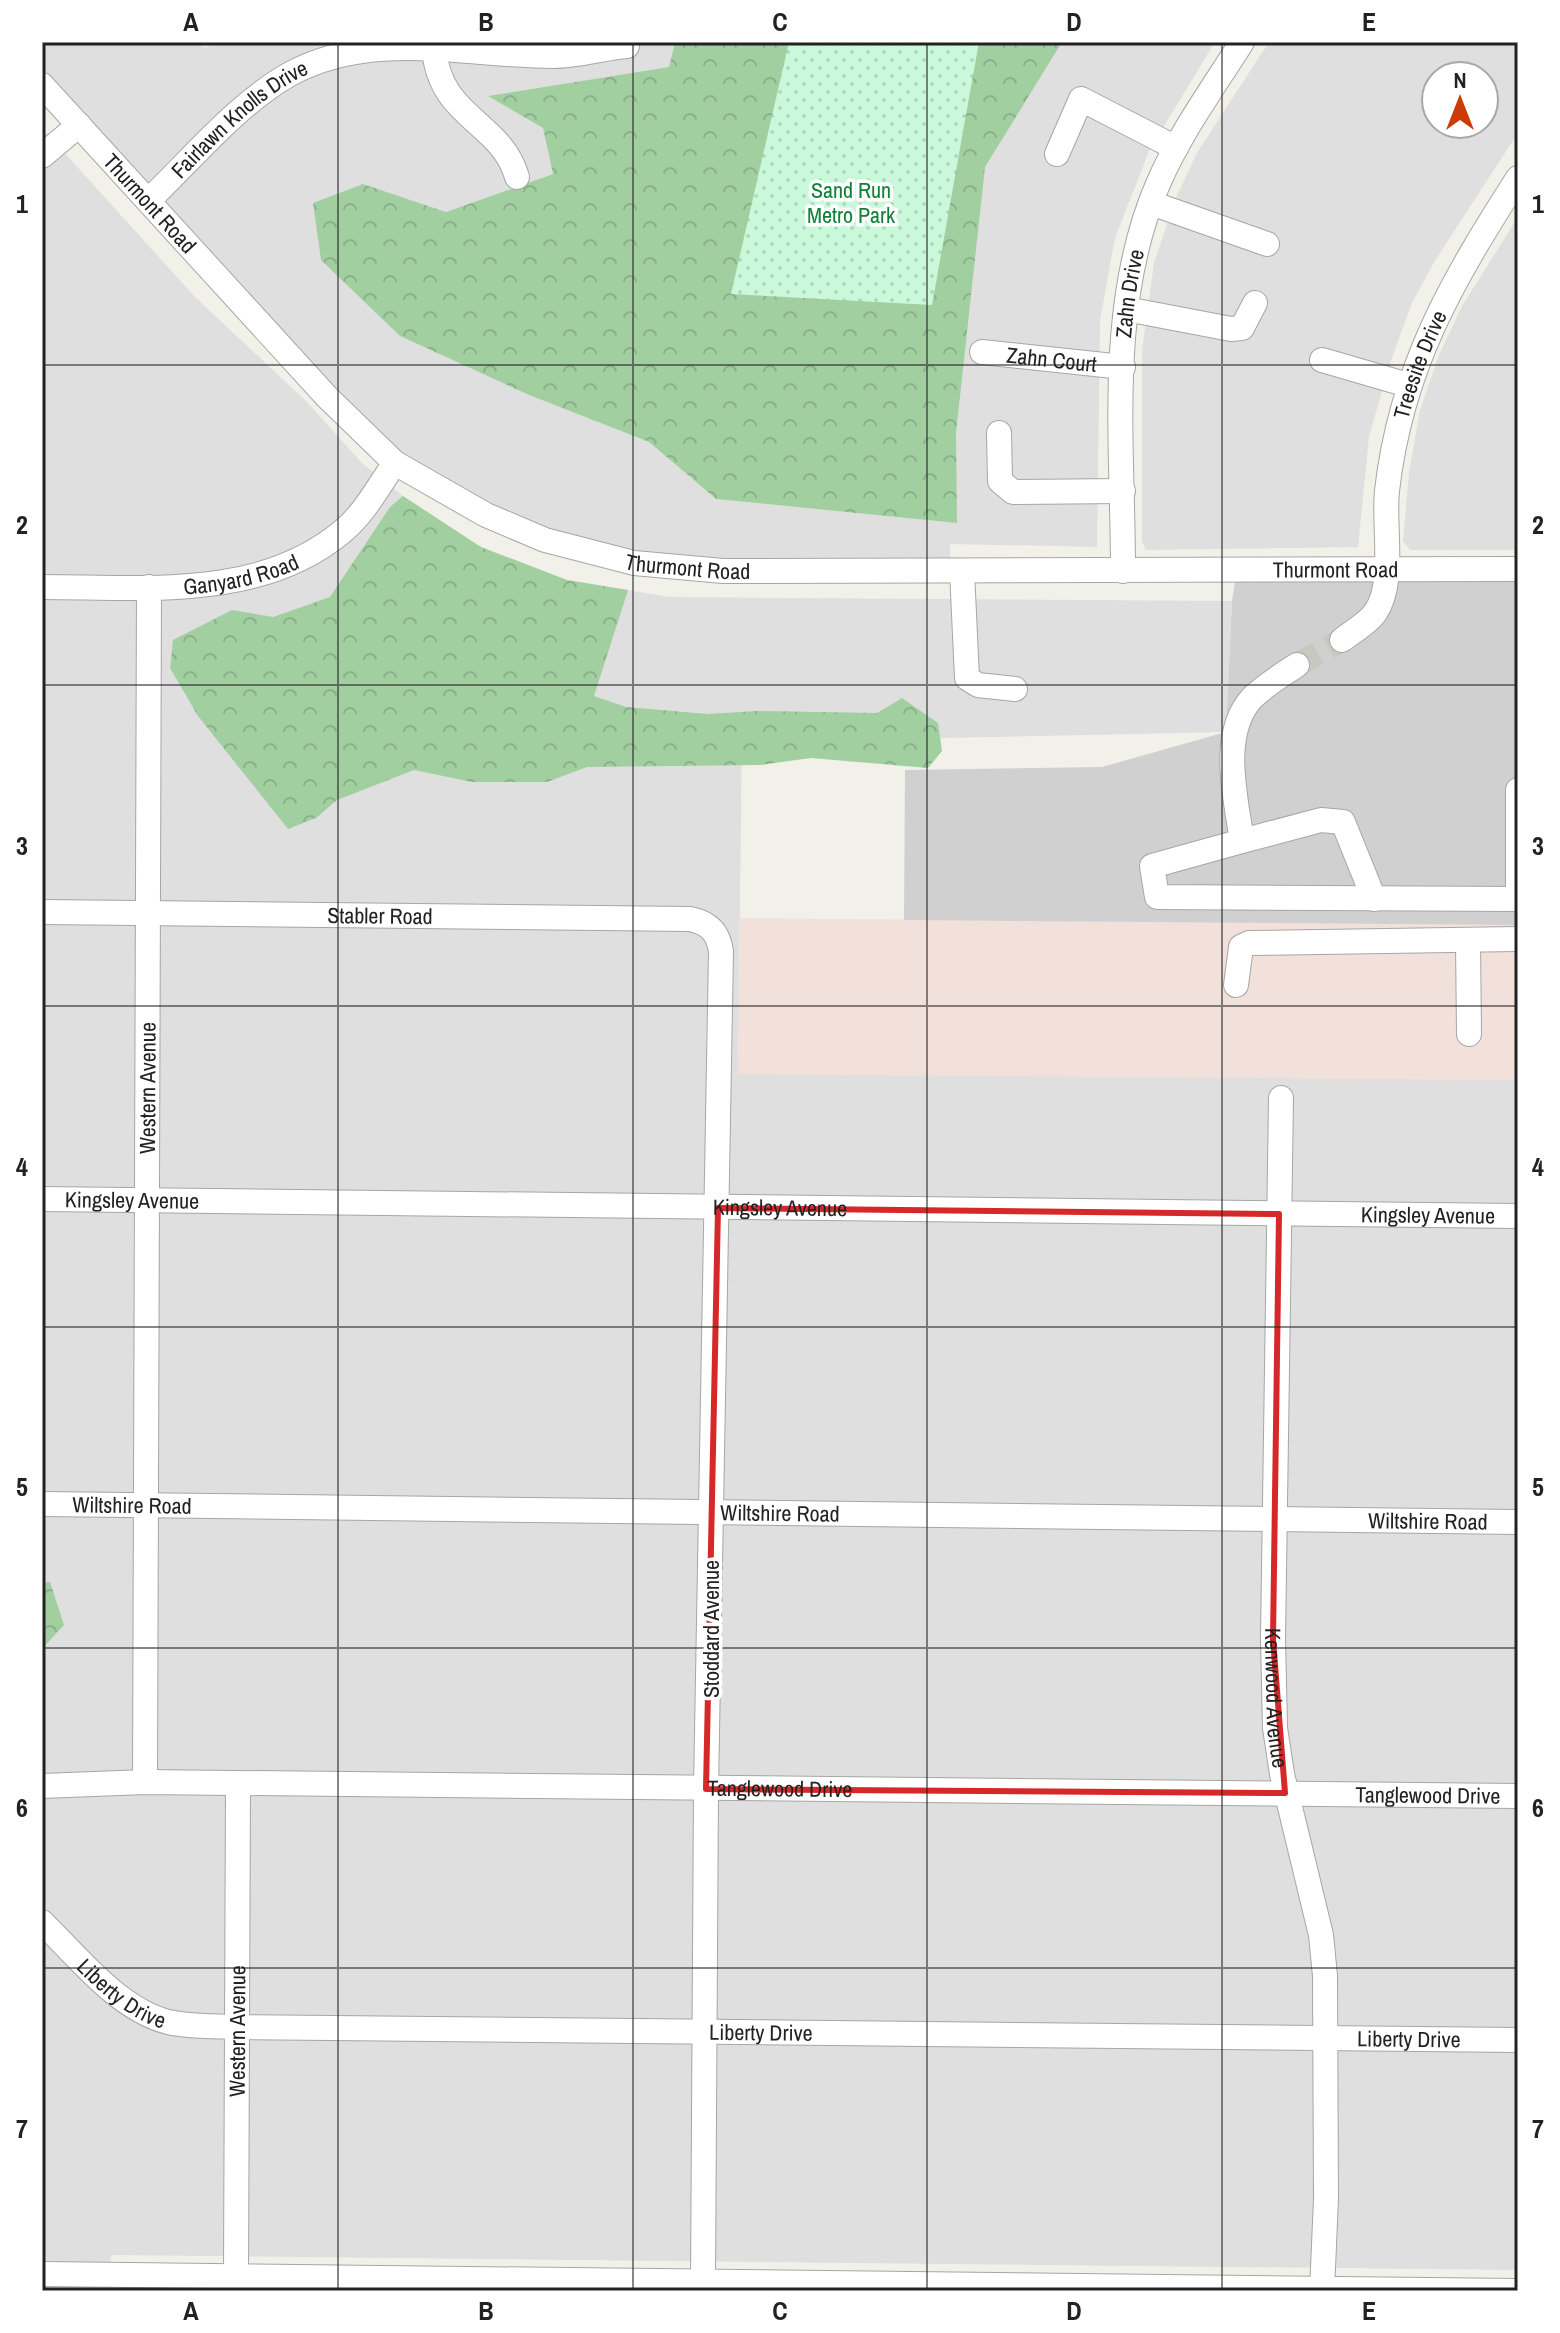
<svg xmlns="http://www.w3.org/2000/svg" width="1560" height="2333" font-family="'Archivo Narrow',sans-serif">
  <style>
    .residential { fill: #e0dfdf; fill-rule: evenodd }
    .commercial { fill: #f1e1da }
    .religious { fill: #d0d0d0 }
    .forest { fill: url(#forest-crowns) }
    .park { fill: url(#park-dots) }
    .lines { fill: none; stroke-linecap: round; stroke-linejoin: round }
    .minor-tunnel { stroke: #c8c8c1; stroke-width: 24; stroke-dasharray: 24 12; stroke-linecap: butt }
    .minor-casing { stroke: #a6a6a6; stroke-width: 26 }
    .minor { stroke: #fff; stroke-width: 24 }
    .marked { fill: none; stroke: #d62828; stroke-width: 6; stroke-linejoin: round }
    .grid { fill: none; stroke: #222; stroke-width: 2; stroke-opacity: 0.55 }
    .labels { text-anchor: middle; dominant-baseline: central; stroke-width: 7; stroke-linejoin: round; paint-order: stroke }
    .street-label { font-size: 22px; fill: #222; stroke: #fff }
    .park-label { font-size: 22px; fill: #108037; stroke: #fff }
    .neatline { fill: none; stroke: #222; stroke-width: 3 }
    .grid-label { font-size: 26px; text-anchor: middle; font-weight: bold; fill: #222 }
  </style>
  <defs>
    <pattern id="forest-crowns" width="20" height="18" patternUnits="userSpaceOnUse" patternTransform="scale(2)"><rect width="20" height="18" fill="#a1cfa0"/><path d="M2 6a3 3 0 1 1 6 0M12 15a3 3 0 1 1 6 0" fill="none" stroke="#8ab18a"/></pattern>
    <pattern id="park-dots" width="8" height="8" patternUnits="userSpaceOnUse" patternTransform="scale(2)"><rect width="8" height="8" fill="#caf8da"/><path d="M2 2h.1M6 6h.1" fill="none" stroke="#add4bb" stroke-width="1.8" stroke-linecap="round"/></pattern>
  </defs>
  <rect width="100%" height="100%" fill="#f2f1e9"/>
  <!-- residential -->
  <path class="residential" d="M 42,42 L 196,42 L 206,48 L 213,42 L 675,42 L 669,67 L 489,96 L 543,128 L 553,174 L 446,212 L 363,184 L 400,336 L 529,395 L 649,442 L 716,499 L 948,522 L 958,201 L 1047,42 L 1215,42 L 1149,151 L 1115,238 L 1100,321 L 1097,547 L 950,544 L 950,571 L 602,556 L 395,463 L 42,85 Z
    M 1269,42 L 1518,42 L 1518,133 L 1436,259 L 1412,303 L 1390,363 L 1369,437 L 1358,547 L 1146,550 L 1142,542 L 1142,350 L 1154,263 L 1177,195 L 1198,151 ZM 1436,76 L 1484,76 L 1484,124 L 1436,124 Z
    M 42,128 L 195,297 L 306,401 L 363,464 L 413,504 L 481,547 L 567,580 L 669,597 L 1232,601 L 1226,732 L 903,739 L 742,734 L 738,1073 L 1518,1080 L 1518,2270 L 111,2255 L 109,2291 L 42,2291 Z
    M 1518,217 L 1518,550 L 1410,550 L 1403,541 L 1409,472 L 1420,410 L 1439,355 L 1462,306 Z"/>
  <!-- commercial -->
  <path class="commercial" d="M 740,918 L 1518,925 L 1518,1080 L 738,1074 Z"/>
  <!-- religious -->
  <path class="religious" d="M 1518,569 L 1518,925 L 904,920 L 905,770 L 1102,767 L 1226,732 L 1232,601 L 1237,570 Z"/>
  <!-- forest -->
  <path class="forest" d="M 675,42 L 1062,42 L 985,167 L 956,433 L 957,523 L 716,499 L 649,442 L 529,395 L 400,336 L 321,260 L 313,203 L 363,184 L 446,212 L 553,174 L 543,128 L 488,96 L 669,67 Z
    M 403,496 L 481,547 L 567,580 L 628,590 L 594,696 L 626,707 L 708,714 L 756,711 L 877,713 L 902,698 L 938,723 L 942,751 L 928,768 L 811,758 L 760,765 L 587,767 L 547,782 L 472,782 L 414,770 L 337,800 L 316,818 L 288,829 L 198,716 L 170,668 L 173,640 L 232,610 L 273,617 L 330,597 L 390,507 Z
    M 50,1582 L 64,1625 L 42,1649 L 42,1583 Z"/>
  <!-- park -->
  <path class="park" d="M 789,42 L 979,42 L 932,305 L 731,294 Z"/>
  <g class="lines">
    <!-- minor-tunnel -->
    <path class="minor-tunnel" d="M 1297,665 L 1342,640"/>
    <defs>
      <g id="minor">
        <path d="M 434,49 C 440,119 501,121 517,177"/>
        <path id="s1" d="M 42,85 L 327,397 L 395,463 L 486,515 L 545,540 L 634,563 L 723,571 L 1518,569"/>
        <path d="M 1057,154 L 1081,99 L 1176,148"/>
        <path d="M 42,156 L 79,125"/>
        <path id="s2" d="M 149,200 C 193,158 237,104 290,74 C 373,29 465,56 554,56 C 578,56 603,48 627,46"/>
        <path d="M 1151,203 L 1267,244"/>
        <path d="M 1126,309 L 1231,329 L 1242,328 L 1255,303"/>
        <path id="s3" d="M 982,352 L 1123,367"/>
        <path d="M 1322,360 L 1408,385"/>
        <path d="M 999,433 L 1000,481 L 1013,492 L 1123,491"/>
        <path d="M 962,571 L 967,678 L 978,685 L 1015,689"/>
        <path id="s4" d="M 1123,571 C 1123,443 1106,304 1158,184 C 1180,133 1213,88 1242,42"/>
        <path id="s5" d="M 42,587 C 143,587 260,601 343,531 C 365,513 379,485 395,463"/>
        <path id="s6" d="M 1342,640 C 1352,632 1368,623 1375,613 C 1396,583 1383,526 1387,491 C 1401,367 1452,281 1518,178"/>
        <path d="M 1297,665 C 1282,675 1265,685 1252,698 C 1219,734 1236,799 1242,841 L 1152,866 L 1157,897 L 1518,899"/>
        <path d="M 1242,841 L 1321,820 L 1343,822 L 1374,899"/>
        <path d="M 1518,899 L 1518,790"/>
        <path id="s7" d="M 42,912 L 690,919 C 709,923 718,932 721,951 L 706,1789 L 703,2281"/>
        <path d="M 1468,940 L 1469,1034"/>
        <path d="M 1236,985 L 1241,947 L 1249,943 L 1518,939"/>
        <path id="s8" d="M 1281,1098 L 1273,1639 L 1275,1728 L 1282,1774 L 1321,1935 L 1325,1976 L 1326,2199 L 1322,2291"/>
        <path id="s9" d="M 42,1199 L 1518,1216"/>
        <path id="s10" d="M 42,1504 L 1518,1522"/>
        <path id="s11" d="M 145,1782 L 149,587"/>
        <path id="s12" d="M 42,1786 L 145,1782 L 1518,1796"/>
        <path id="s13" d="M 42,1922 C 78,1957 118,2009 168,2022 C 190,2027 215,2026 237,2027 L 1518,2040"/>
        <path d="M 42,2274 L 1518,2291"/>
        <path id="s14" d="M 236,2277 L 238,1785"/>
      </g>
    </defs>
    <!-- minor casing -->
    <use href="#minor" class="minor-casing"/>
    <!-- minor -->
    <use href="#minor" class="minor"/>
  </g>
  <!-- marked area -->
  <path class="marked" d="M 718,1208 L 1279,1214 L 1273,1639 L 1285,1793 L 706,1789 Z"/>
  <!-- grid -->
  <path class="grid" d="M 338,42 L 338,2291M 633,42 L 633,2291M 927,42 L 927,2291M 1222,42 L 1222,2291M 42,365 L 1518,365M 42,685 L 1518,685M 42,1006 L 1518,1006M 42,1327 L 1518,1327M 42,1648 L 1518,1648M 42,1968 L 1518,1968"/>
  <g class="labels">
    <!-- street labels -->
    <g class="street-label">
      <text stroke="none"><textPath href="#s2" startOffset="122">Fairlawn Knolls Drive</textPath></text>
      <text stroke="none"><textPath href="#s1" startOffset="160">Thurmont Road</textPath></text>
      <text stroke="none"><textPath href="#s4" startOffset="278">Zahn Drive</textPath></text>
      <text stroke="none"><textPath href="#s3" startOffset="70">Zahn Court</textPath></text>
      <text stroke="none"><textPath href="#s6" startOffset="298">Treesite Drive</textPath></text>
      <text stroke="none"><textPath href="#s1" startOffset="832">Thurmont Road</textPath></text>
      <text stroke="none"><textPath href="#s1" startOffset="1480">Thurmont Road</textPath></text>
      <text stroke="none"><textPath href="#s5" startOffset="200">Ganyard Road</textPath></text>
      <text stroke="none"><textPath href="#s7" startOffset="338">Stabler Road</textPath></text>
      <text stroke="none"><textPath href="#s11" startOffset="694">Western Avenue</textPath></text>
      <text stroke="none"><textPath href="#s9" startOffset="90">Kingsley Avenue</textPath></text>
      <text stroke="none"><textPath href="#s9" startOffset="738">Kingsley Avenue</textPath></text>
      <text stroke="none"><textPath href="#s9" startOffset="1386">Kingsley Avenue</textPath></text>
      <text stroke="none"><textPath href="#s10" startOffset="90">Wiltshire Road</textPath></text>
      <text stroke="none"><textPath href="#s10" startOffset="738">Wiltshire Road</textPath></text>
      <text stroke="none"><textPath href="#s10" startOffset="1386">Wiltshire Road</textPath></text>
      <text transform="translate(711 1629) rotate(-90)">Stoddard Avenue</text>
      <text stroke="none"><textPath href="#s8" startOffset="600">Kenwood Avenue</textPath></text>
      <text stroke="none"><textPath href="#s12" startOffset="738">Tanglewood Drive</textPath></text>
      <text stroke="none"><textPath href="#s12" startOffset="1386">Tanglewood Drive</textPath></text>
      <text stroke="none"><textPath href="#s13" startOffset="108">Liberty Drive</textPath></text>
      <text stroke="none"><textPath href="#s14" startOffset="246">Western Avenue</textPath></text>
      <text stroke="none"><textPath href="#s13" startOffset="756">Liberty Drive</textPath></text>
      <text stroke="none"><textPath href="#s13" startOffset="1404">Liberty Drive</textPath></text>
    </g>
    <!-- park labels -->
    <g class="park-label">
      <text x="851" y="190">Sand Run<tspan x="851" dy="25">Metro Park</tspan></text>
    </g>
  </g>
  <!-- border -->
  <rect width="1560" height="2333" fill="none" stroke="#ffffff" stroke-width="88"/>
  <!-- north arrow -->
  <g transform="translate(1460 100)"><circle r="38" fill="#ffffff" stroke="#a7a7a7" stroke-width="2"/>
  <path d="M0-6L14 30L0 20L-14 30Z" fill="#cc3c07"/>
  <text y="-12" font-size="22" font-weight="bold" text-anchor="middle" fill="#222222">N</text>
  </g>
  <rect x="44" y="44" width="1472" height="2245" class="neatline"/>
  <g class="grid-label">
    <text x="191" y="31">A</text>
    <text x="486" y="31">B</text>
    <text x="780" y="31">C</text>
    <text x="1074" y="31">D</text>
    <text x="1369" y="31">E</text>
    <text x="22" y="213">1</text>
    <text x="1538" y="213">1</text>
    <text x="22" y="534">2</text>
    <text x="1538" y="534">2</text>
    <text x="22" y="855">3</text>
    <text x="1538" y="855">3</text>
    <text x="22" y="1176">4</text>
    <text x="1538" y="1176">4</text>
    <text x="22" y="1496">5</text>
    <text x="1538" y="1496">5</text>
    <text x="22" y="1817">6</text>
    <text x="1538" y="1817">6</text>
    <text x="22" y="2138">7</text>
    <text x="1538" y="2138">7</text>
    <text x="191" y="2320">A</text>
    <text x="486" y="2320">B</text>
    <text x="780" y="2320">C</text>
    <text x="1074" y="2320">D</text>
    <text x="1369" y="2320">E</text>
  </g>
</svg>
